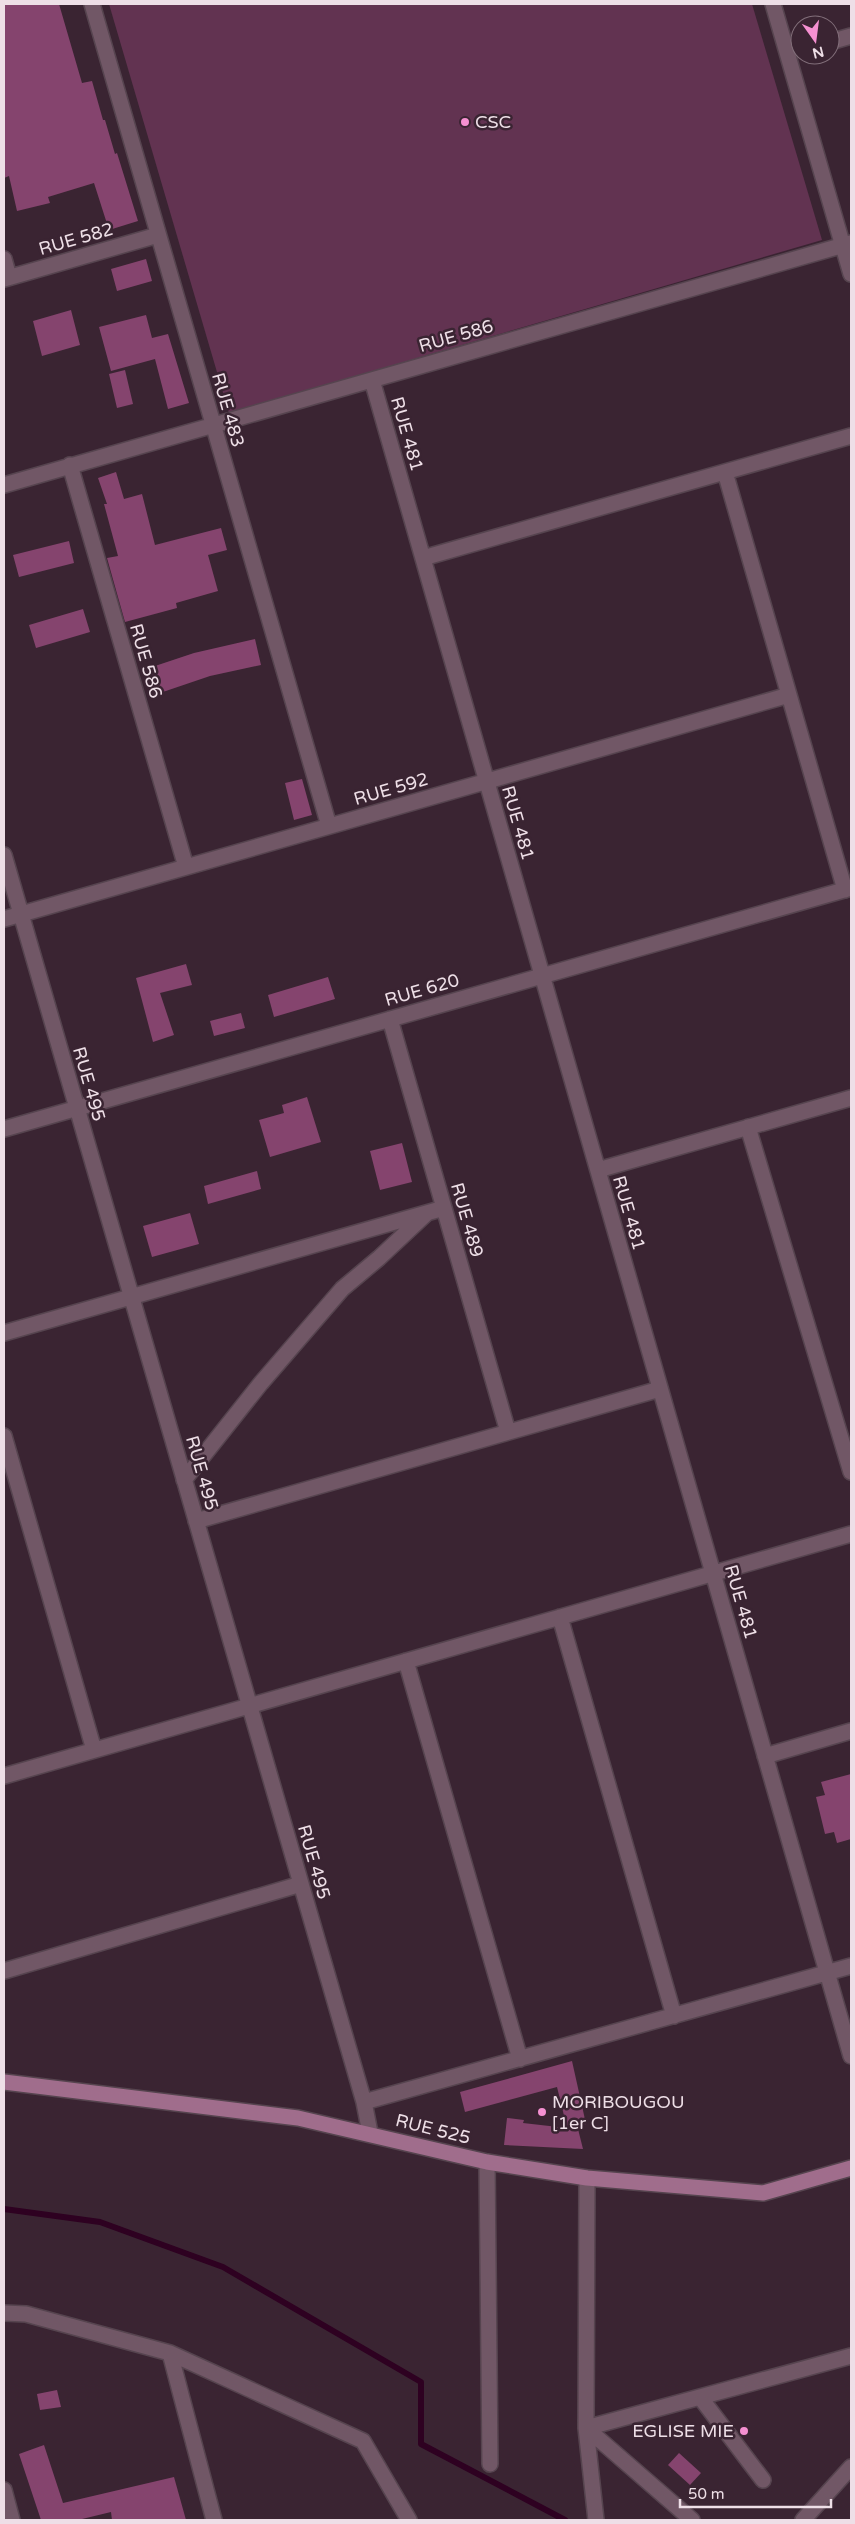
<svg xmlns="http://www.w3.org/2000/svg" width="855" height="2524" font-family="'Varela Round',sans-serif">
  <style>
    .green { fill: #623351 }
    .lines { fill: none; stroke-linecap: round; stroke-linejoin: round }
    .stream { stroke: #2e0121; stroke-width: 6 }
    .building { fill: #85446e }
    .minor-casing { stroke: #56444f; stroke-width: 18 }
    .major-casing { stroke: #56444f; stroke-width: 18 }
    .minor { stroke: #715766; stroke-width: 15 }
    .major { stroke: #a06d8c; stroke-width: 15 }
    .poi-dot { fill: #f590d1; stroke: #3a2432; stroke-width: 2 }
    .labels { text-anchor: middle; dominant-baseline: central; stroke-width: 5; stroke-linejoin: round; paint-order: stroke }
    .poi-label { font-size: 18px; fill: #eedfe7; stroke: #3a2432; text-anchor: start }
    .street-label { font-size: 18px; fill: #eedfe7; stroke: #3a2432 }
  </style>
  <rect width="100%" height="100%" fill="#3a2432"/>
  <!-- green -->
  <path class="green" d="M 109,4 L 752,4 L 822,240 L 229,413 Z"/>
  <g class="lines">
    <!-- stream -->
    <path class="stream" d="M 4,2209 L 100,2222 L 223,2267 L 421,2382 L 421,2444 L 565,2520"/>
  </g>
  <!-- building -->
  <path class="building" d="M 4,4 L 59,4 L 82,83 L 92,81 L 103,120 L 105,120 L 115,154 L 117,153 L 138,221 L 109,230 L 94,183 L 48,197 L 50,203 L 17,211 L 9,176 L 4,178 Z
    M 146,259 L 152,281 L 117,291 L 111,269 Z
    M 71,310 L 80,345 L 42,356 L 33,321 Z
    M 146,315 L 152,338 L 168,334 L 189,403 L 168,409 L 155,359 L 111,371 L 99,327 Z
    M 125,370 L 133,404 L 117,408 L 109,374 Z
    M 116,472 L 124,499 L 142,494 L 155,545 L 221,528 L 227,550 L 208,555 L 218,591 L 176,603 L 177,608 L 125,622 L 107,558 L 118,556 L 104,504 L 107,504 L 98,478 Z
    M 69,541 L 74,563 L 19,577 L 13,555 Z
    M 83,609 L 90,632 L 36,648 L 29,625 Z
    M 255,639 L 261,665 L 210,676 L 157,694 L 149,668 L 194,653 Z
    M 302,779 L 312,815 L 294,820 L 285,783 Z
    M 186,964 L 192,985 L 160,993 L 174,1035 L 153,1042 L 136,978 Z
    M 328,977 L 335,999 L 274,1017 L 268,995 Z
    M 241,1013 L 245,1028 L 214,1036 L 210,1021 Z
    M 307,1097 L 321,1142 L 270,1157 L 259,1120 L 284,1113 L 282,1105 Z
    M 402,1143 L 412,1182 L 380,1190 L 370,1151 Z
    M 257,1171 L 261,1189 L 208,1204 L 204,1186 Z
    M 190,1213 L 199,1244 L 152,1257 L 143,1226 Z
    M 851,1774 L 851,1839 L 837,1843 L 834,1832 L 825,1834 L 816,1797 L 825,1795 L 821,1782 Z
    M 572,2061 L 586,2124 L 570,2128 L 578,2129 L 583,2149 L 504,2145 L 507,2118 L 524,2120 L 523,2123 L 567,2128 L 557,2087 L 465,2112 L 460,2092 Z
    M 57,2390 L 61,2407 L 40,2410 L 37,2394 Z
    M 44,2445 L 63,2503 L 174,2477 L 186,2520 L 112,2520 L 111,2512 L 78,2520 L 41,2520 L 19,2454 Z
    M 679,2453 L 701,2473 L 690,2485 L 668,2465 Z"/>
  <g class="lines">
    <defs>
      <path id="minor" d="M 92,4 L 329,826
        M 773,4 L 851,274
        M 830,42 L 851,36
        M 4,259 L 9,277
        M 4,279 L 158,235
        M 372,380 L 851,2056
        M 70,465 L 186,867
        M 725,472 L 845,890
        M 4,485 L 851,243
        M 423,558 L 851,436
        M 4,855 L 364,2102 L 370,2133
        M 4,919 L 789,695
        M 390,1019 L 508,1432
        M 748,1127 L 851,1472
        M 4,1129 L 851,888
        M 598,1170 L 851,1098
        M 4,1333 L 444,1208
        M 4,1436 L 94,1750
        M 184,1480 L 261,1383 L 342,1289 L 379,1258 L 426,1214
        M 196,1521 L 660,1389
        M 560,1617 L 674,2016
        M 406,1661 L 520,2059
        M 765,1756 L 851,1731
        M 4,1776 L 851,1534
        M 4,1971 L 301,1884
        M 364,2102 L 851,1966
        M 487,2162 L 490,2464
        M 587,2178 L 586,2428 L 596,2520
        M 4,2313 L 26,2314 L 170,2353 L 363,2441 L 409,2520
        M 170,2353 L 214,2520
        M 700,2397 L 763,2480
        M 586,2428 L 851,2356
        M 586,2428 L 692,2520
        M 4,2490 L 12,2520
        M 803,2520 L 851,2467"/>
      <path id="major" d="M 4,2082 L 298,2118 L 487,2162 L 587,2178 L 763,2193 L 851,2168"/>
    </defs>
    <!-- minor casing -->
    <use href="#minor" class="minor-casing"/>
    <!-- major casing -->
    <use href="#major" class="major-casing"/>
    <!-- minor -->
    <use href="#minor" class="minor"/>
    <!-- major -->
    <use href="#major" class="major"/>
  </g>
  <!-- markers -->
  <g class="poi-dot">
    <circle cx="465" cy="122" r="5"/>
    <circle cx="542" cy="2112" r="5"/>
    <circle cx="744" cy="2431" r="5"/>
  </g>
  <g class="labels">
    <!-- poi labels -->
    <g class="poi-label">
      <text x="475" y="122">CSC</text>
      <text x="552" y="2102">MORIBOUGOU<tspan x="552" dy="21">[1er C]</tspan></text>
      <text x="734" y="2431" text-anchor="end">EGLISE MIE</text>
    </g>
    <!-- street labels -->
    <g class="street-label">
      <text transform="translate(76 239) rotate(-16)">RUE 582</text>
      <text transform="translate(456 336) rotate(-16)">RUE 586</text>
      <text transform="translate(228 410) rotate(74)">RUE 483</text>
      <text transform="translate(407 434) rotate(74)">RUE 481</text>
      <text transform="translate(146 661) rotate(74)">RUE 586</text>
      <text transform="translate(391 789) rotate(-16)">RUE 592</text>
      <text transform="translate(518 823) rotate(74)">RUE 481</text>
      <text transform="translate(422 990) rotate(-16)">RUE 620</text>
      <text transform="translate(89 1084) rotate(74)">RUE 495</text>
      <text transform="translate(629 1213) rotate(74)">RUE 481</text>
      <text transform="translate(467 1220) rotate(74)">RUE 489</text>
      <text transform="translate(202 1473) rotate(74)">RUE 495</text>
      <text transform="translate(741 1602) rotate(74)">RUE 481</text>
      <text transform="translate(314 1862) rotate(74)">RUE 495</text>
      <text transform="translate(433 2129) rotate(14)">RUE 525</text>
    </g>
  </g>
  <!-- border -->
  <rect width="855" height="2524" fill="none" stroke="#eedfe7" stroke-width="10"/>
  <!-- north arrow -->
  <g transform="translate(815 40) rotate(166)"><circle r="24" fill="#3a2432" stroke="#826f7a"/>
  <path d="M0-4L9 19L0 12L-9 19Z" fill="#f590d1"/>
  <text y="-8" font-size="14" font-weight="bold" text-anchor="middle" fill="#eedfe7">N</text>
  </g>
  <!-- scale -->
  <path d="M680 2499v8h151v-8" fill="none" stroke="#eedfe7" stroke-width="2.5"/>
  <text x="688" y="2499" font-size="15" fill="#eedfe7" stroke="#3a2432" stroke-width="4" paint-order="stroke">50 m</text>
</svg>
